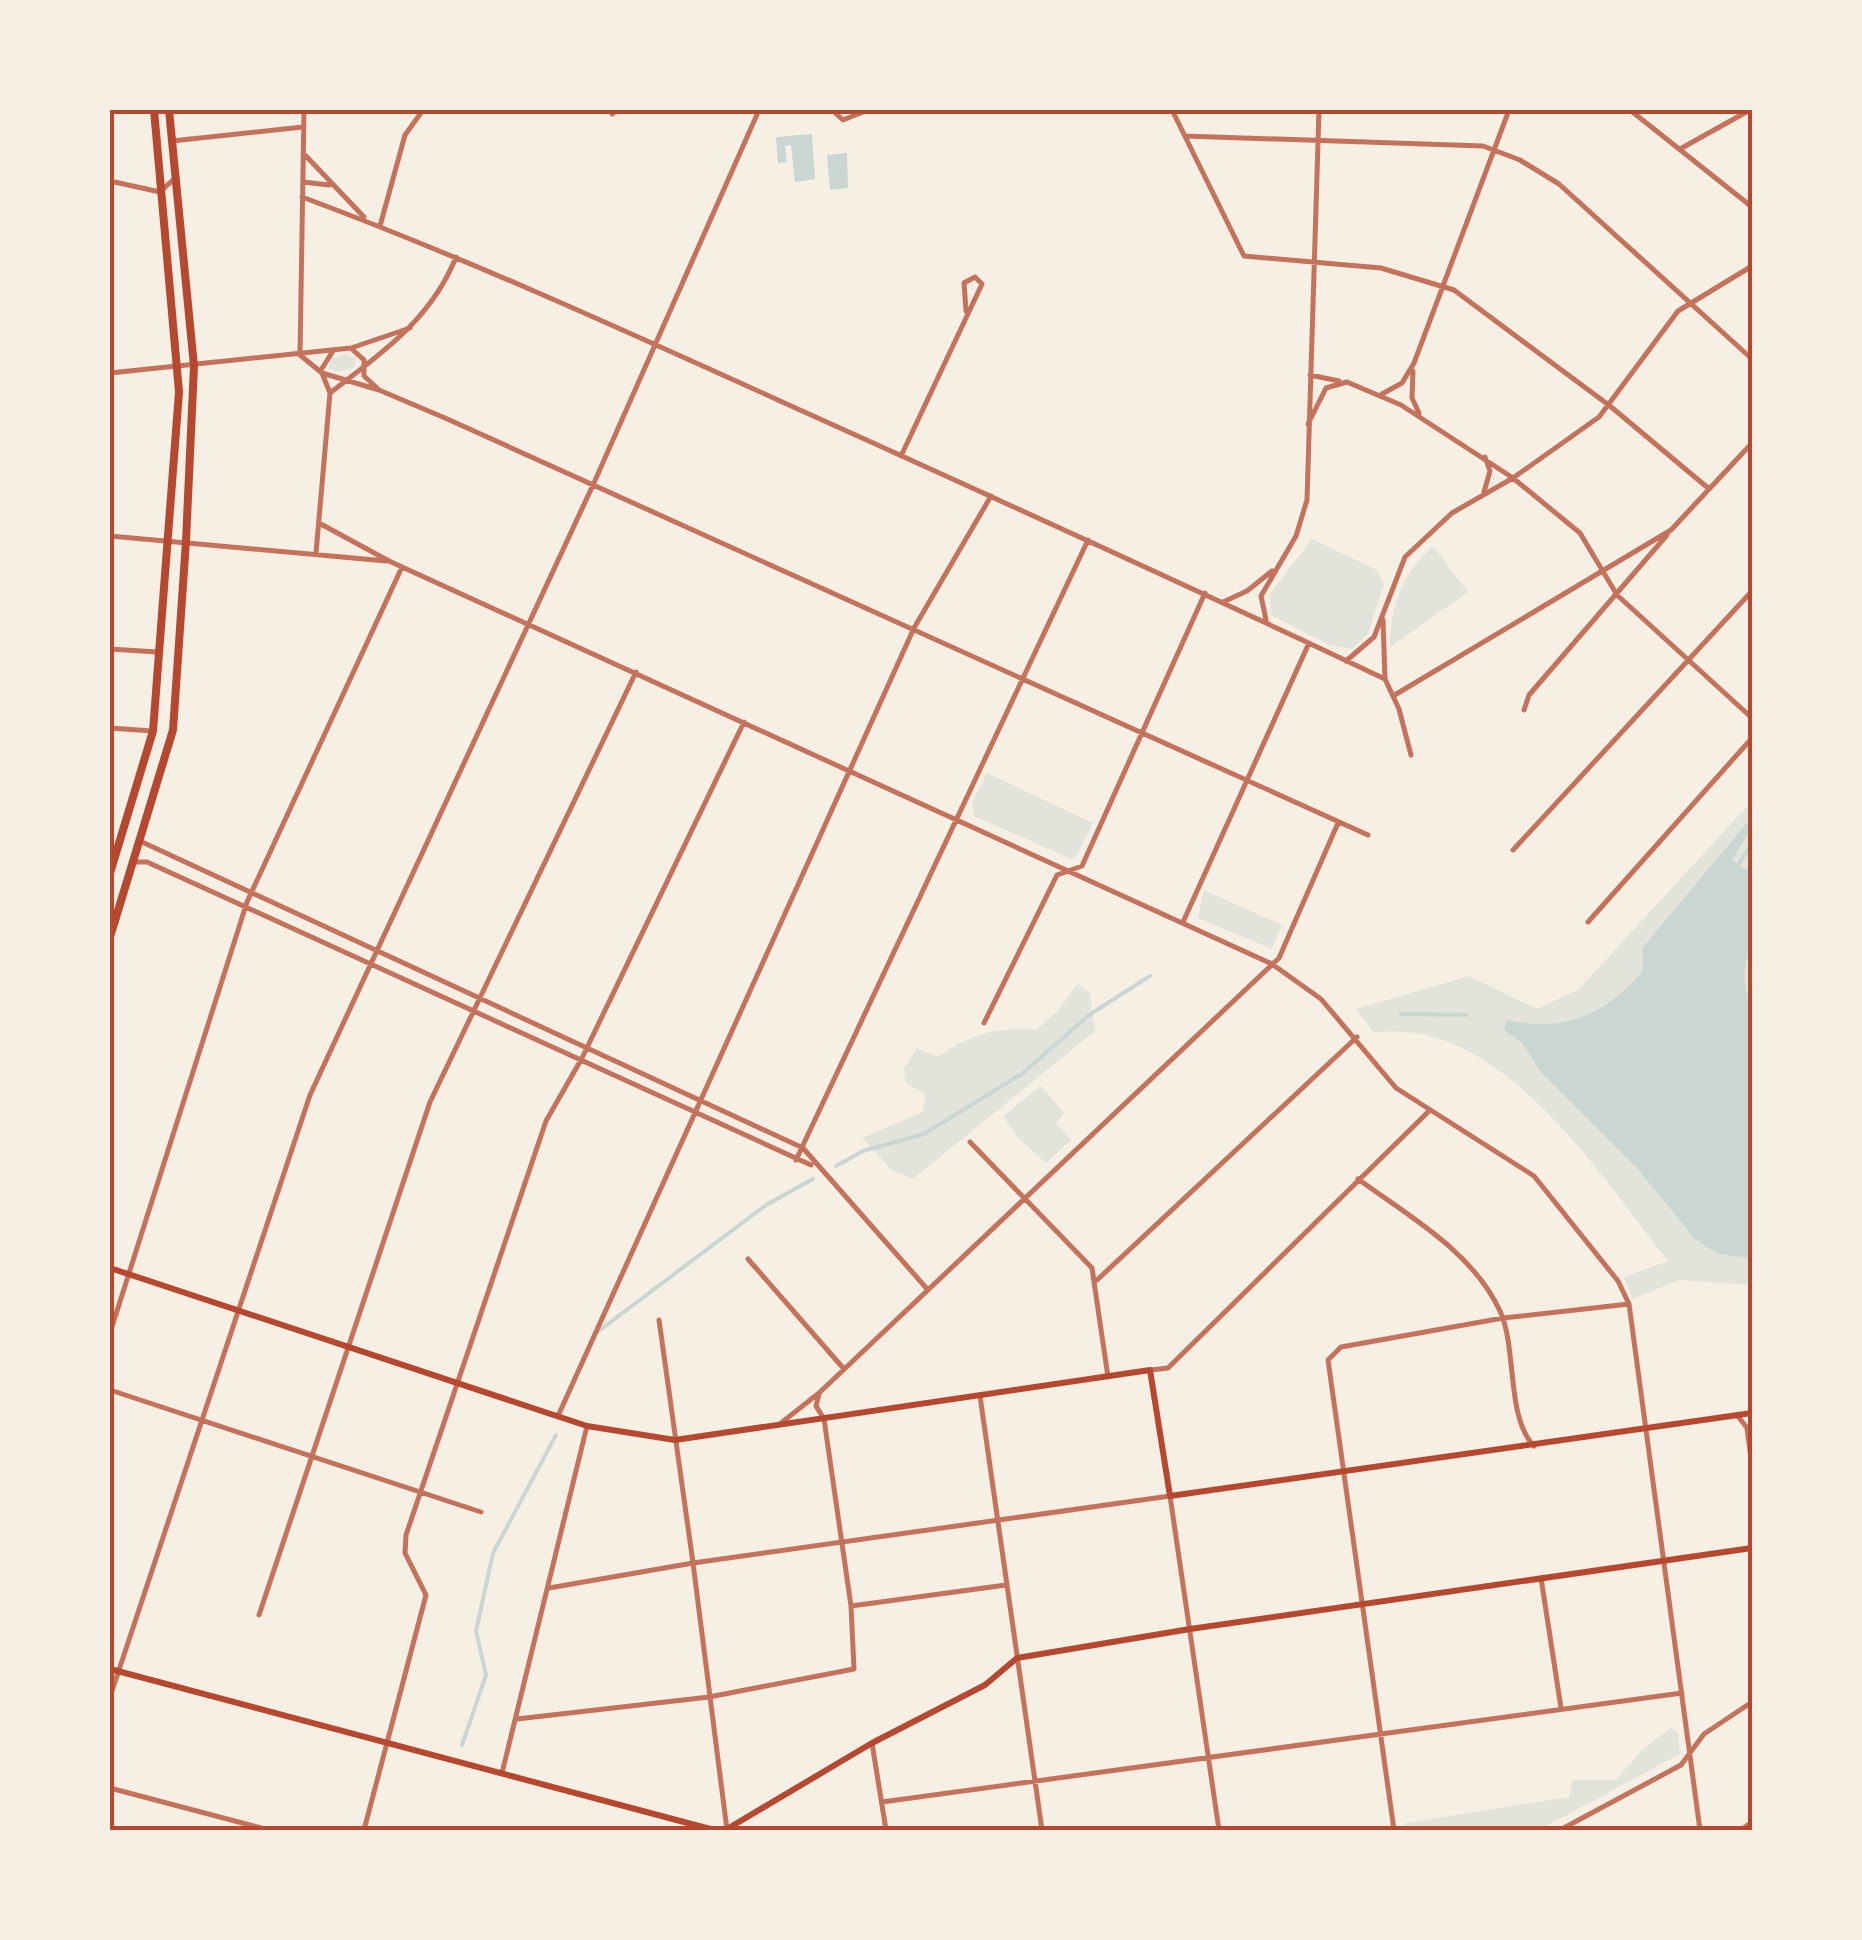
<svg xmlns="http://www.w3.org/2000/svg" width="1862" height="1940" font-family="'Archivo Narrow',sans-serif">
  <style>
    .green { fill: #e2e4dc }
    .water { fill: #c9d6d2 }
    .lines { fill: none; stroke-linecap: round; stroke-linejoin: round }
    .stream { stroke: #c9d6d2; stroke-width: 4 }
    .minor { stroke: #c5725c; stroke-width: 5 }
    .tertiary { stroke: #c5725c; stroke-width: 5 }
    .secondary { stroke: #b5482f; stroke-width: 6 }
    .primary { stroke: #b5482f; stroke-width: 8 }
    .neatline { fill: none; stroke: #b5482f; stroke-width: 4 }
  </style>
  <rect width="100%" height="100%" fill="#f6efe4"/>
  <!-- green -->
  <path class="green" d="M 345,354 L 356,358 L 354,368 L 339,372 L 328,369 L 331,358 Z
    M 1312,539 L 1375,569 L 1384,584 L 1368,634 L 1352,649 L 1329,645 L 1271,615 L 1269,595 Z
    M 1433,546 L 1468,592 L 1390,647 C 1390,606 1403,573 1433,546 Z
    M 987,773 L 1093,823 L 1076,857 L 1069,858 L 974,816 L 972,803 Z
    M 1752,801 L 1752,1285 L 1679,1280 L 1633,1299 L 1624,1277 L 1668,1261 C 1599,1174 1500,1015 1374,1033 L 1356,1009 L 1469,976 L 1537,1009 L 1579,989 Z
    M 1204,890 L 1282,925 L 1272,949 L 1198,918 Z
    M 1078,983 L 1090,994 L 1095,1031 L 913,1179 L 892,1170 L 862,1138 L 923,1112 L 925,1094 L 906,1083 L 904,1068 L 917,1048 L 938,1057 C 968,1035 998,1026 1036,1030 L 1059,1010 Z
    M 1041,1086 L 1064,1113 L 1056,1123 L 1071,1140 L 1046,1163 L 1017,1137 L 1003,1116 Z
    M 1671,1728 L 1678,1732 L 1680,1754 L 1539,1830 L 1406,1830 L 1405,1823 L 1569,1797 L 1573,1780 L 1616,1780 L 1642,1750 Z"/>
  <!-- water -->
  <path class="water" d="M 812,134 L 815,179 L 795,182 L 791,145 L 785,146 L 787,162 L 778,163 L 776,137 Z
    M 847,153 L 848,188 L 830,190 L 827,155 Z
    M 1752,817 L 1752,827 L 1732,860 L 1746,870 L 1752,862 L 1752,929 L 1744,977 L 1752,1021 L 1752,1258 L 1718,1254 L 1695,1239 L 1637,1168 L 1540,1071 L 1522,1043 L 1504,1030 L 1507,1020 C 1562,1033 1606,1015 1642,972 L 1643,947 Z"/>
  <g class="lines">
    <!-- stream -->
    <path class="stream" d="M 1738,865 L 1752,844
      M 1401,1014 L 1467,1015
      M 836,1166 L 863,1151 L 924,1134 L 1023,1073 L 1089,1015 L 1150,976
      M 596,1333 L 766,1205 L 813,1179
      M 462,1745 L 486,1675 L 476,1631 L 493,1553 L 556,1435"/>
    <!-- minor -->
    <path class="minor" d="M 832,110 L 843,120 L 868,110
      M 1172,110 L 1244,256 L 1381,268 L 1454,290 L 1610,406 L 1708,488
      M 1630,110 L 1752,207
      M 612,114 L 617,110
      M 1185,136 L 1483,146 L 1520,160 L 1559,184 L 1752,359
      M 172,141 L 303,127
      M 1680,149 L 1750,110
      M 306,156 L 364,217
      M 110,181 L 160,192 L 175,178
      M 303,182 L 329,185
      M 302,197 C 474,261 641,338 809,414 C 1001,501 1194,588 1385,679
      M 380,226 L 405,135 L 423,110
      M 353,350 L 364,360 L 364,376 L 377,388
      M 300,355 L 304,110
      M 300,355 L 322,373 L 330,393 L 316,553
      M 321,370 L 333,351
      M 1413,371 L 1412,398 L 1419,413
      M 110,373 L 351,348 L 410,328
      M 322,373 L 379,390 L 445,418 L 1368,835
      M 1310,375 L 1339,381
      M 330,393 C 381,353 431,320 456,257
      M 1382,394 L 1402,383 L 1414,363 L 1509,110
      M 1308,424 L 1326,388 L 1347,382 L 1401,405 L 1513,478 L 1580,533 L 1617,595 L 1752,718
      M 901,456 L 982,284 L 975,277 L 964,283 L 966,311
      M 1484,492 L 1490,471 L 1485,457
      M 319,523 L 389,561 L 1272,964 L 1321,999 L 1396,1088 L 1534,1176 L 1618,1281 L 1629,1304 L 1700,1830
      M 110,536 L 386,561
      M 1223,602 L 1247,591 L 1272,571
      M 1266,620 L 1261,596 L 1296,536 L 1307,500 L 1319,110
      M 1383,620 L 1385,679 L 1399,709 L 1411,755
      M 110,649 L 157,652
      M 1346,661 L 1374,637 L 1405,557 L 1452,513 L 1513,478 L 1599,417 L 1678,311 L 1752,266
      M 1393,696 L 1671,530 L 1752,443
      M 1524,710 L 1529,695 L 1667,535
      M 110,728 L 152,731
      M 142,842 L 803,1148 L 928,1290
      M 1513,850 L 1752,591
      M 135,862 L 147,862 L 811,1165
      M 1183,922 L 1309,643
      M 1588,922 L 1752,738
      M 984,1023 L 1057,875 L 1082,866 L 1205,593
      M 970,1142 L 1092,1268 L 1108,1377
      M 796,1160 L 1088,540
      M 1358,1179 C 1410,1217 1472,1251 1500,1311 C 1517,1347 1506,1418 1534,1446
      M 748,1259 L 844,1369
      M 1097,1280 L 1357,1037
      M 110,1333 L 247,902 L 402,567
      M 1151,1370 L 1168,1368 L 1428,1112
      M 110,1390 L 481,1512
      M 980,1396 L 1042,1830
      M 1737,1415 L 1747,1428 L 1752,1467
      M 558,1416 L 914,628 L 991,496
      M 781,1423 L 819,1393 L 1279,958 L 1338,823
      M 1170,1496 L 1219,1830
      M 1541,1578 L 1561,1708
      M 549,1588 L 693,1563 L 659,1320
      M 851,1606 L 1006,1585
      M 259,1615 L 430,1102 L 636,672
      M 110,1697 L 310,1095 L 593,485 L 759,110
      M 517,1719 L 709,1697 L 854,1669 L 851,1606 L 824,1419 L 816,1406 L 819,1394
      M 872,1743 L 886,1830
      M 502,1773 L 587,1426
      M 110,1788 L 269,1830
      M 882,1802 L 1682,1693
      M 364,1830 L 426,1595 L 405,1553 L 406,1535 L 546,1121 L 582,1058 L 744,722
      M 1394,1830 L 1328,1360 L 1341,1347 L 1503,1318 L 1629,1304
      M 1560,1830 L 1681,1765 L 1704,1734 L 1752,1702
      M 1741,1830 L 1752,1822"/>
    <!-- tertiary -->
    <path class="tertiary" d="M 727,1830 L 693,1563 L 1170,1496"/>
    <!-- secondary -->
    <path class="secondary" d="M 110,1268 L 587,1426 L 675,1440 L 1150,1370 L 1170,1496 L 1752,1413
      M 110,1669 L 714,1830 L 727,1829 L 872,1743 L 985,1685 L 1017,1658 L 1190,1629 L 1752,1548"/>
    <!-- primary -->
    <path class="primary" d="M 110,873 L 153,731 L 179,392 L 154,110
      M 110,937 L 173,730 L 186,541 L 194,366 L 169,110"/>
  </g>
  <!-- border -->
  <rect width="1862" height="1940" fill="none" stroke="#f6efe4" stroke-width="225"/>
  <rect x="112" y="112" width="1638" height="1716" class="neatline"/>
</svg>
